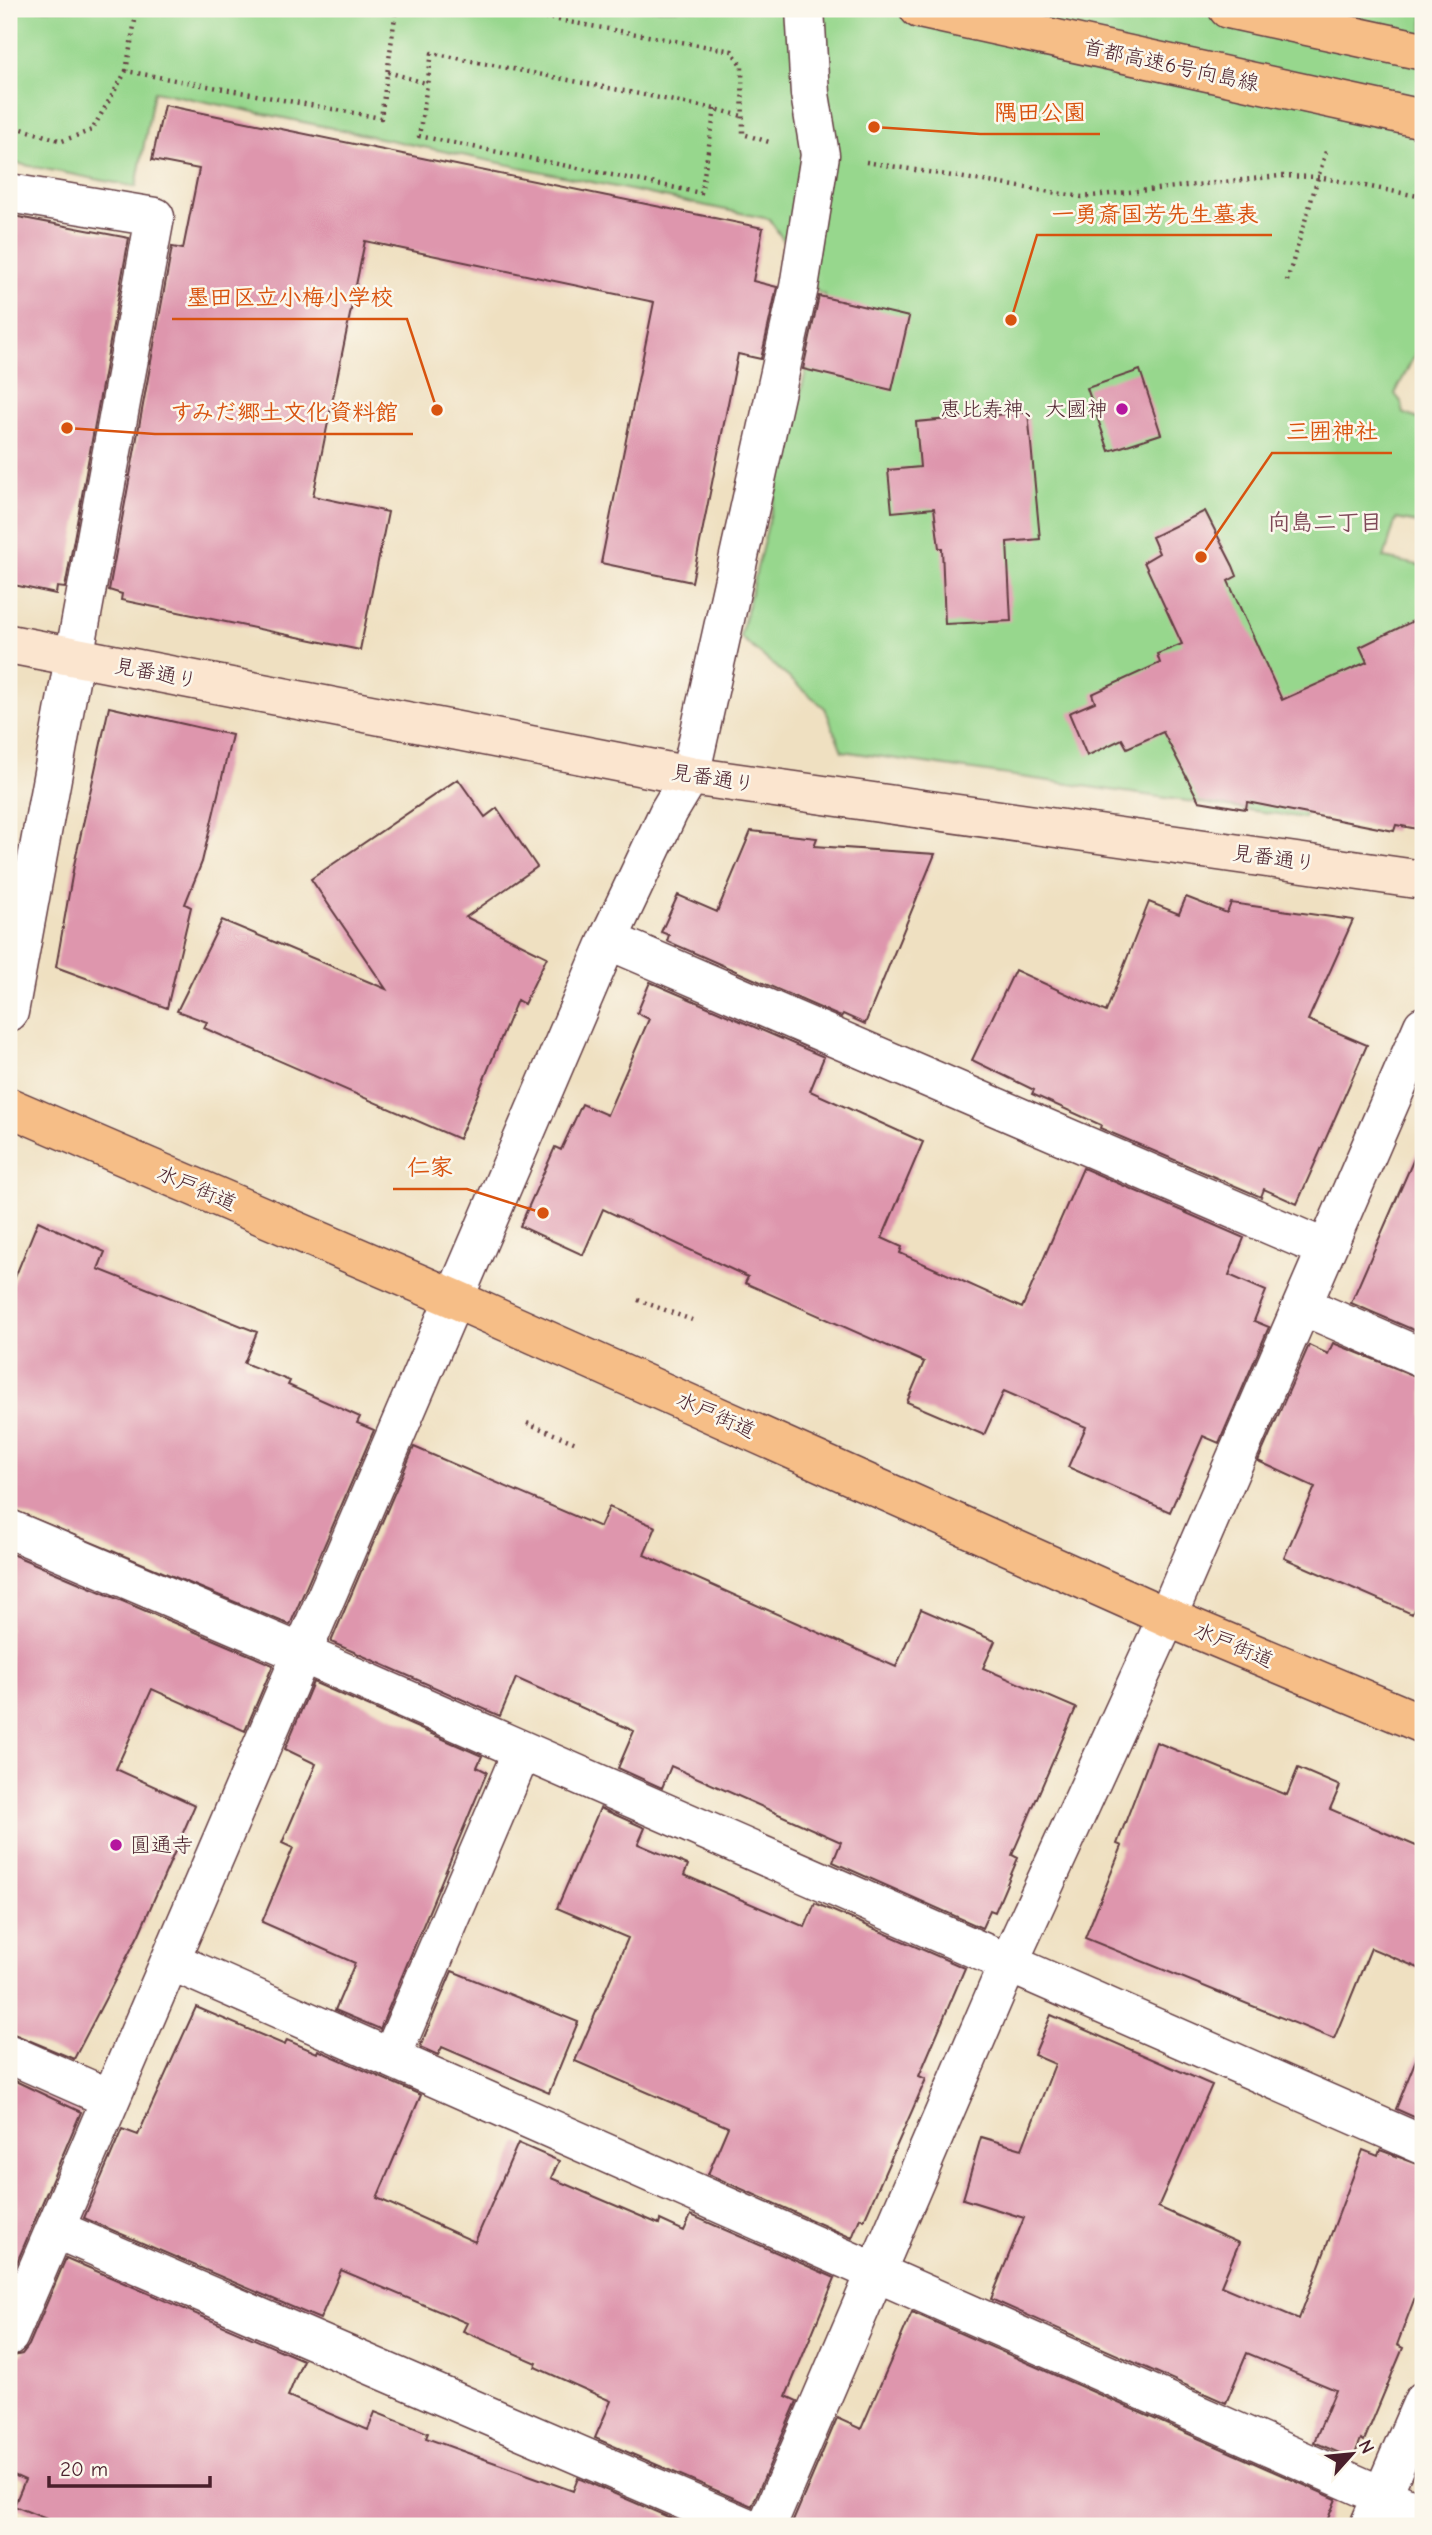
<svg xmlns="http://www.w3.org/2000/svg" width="1432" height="2535" font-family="'Comic Neue','Klee One',sans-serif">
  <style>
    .green { fill: #97d78d; stroke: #707b5c; stroke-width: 2 }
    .building { fill: #de96ad }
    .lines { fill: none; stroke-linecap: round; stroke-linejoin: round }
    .street-casing { stroke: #633c42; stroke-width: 41 }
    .secondary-casing { stroke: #633c42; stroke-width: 41 }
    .highway-casing { stroke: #633c42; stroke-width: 41 }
    .path { stroke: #633c42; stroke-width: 4.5; stroke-dasharray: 2 5; stroke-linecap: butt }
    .street { stroke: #fff; stroke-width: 38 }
    .secondary { stroke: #fbe5cf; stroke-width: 38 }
    .highway { stroke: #f6be87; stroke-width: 38 }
    .poi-dot { fill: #b5179e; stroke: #fbf7ec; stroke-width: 2.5 }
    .labels { text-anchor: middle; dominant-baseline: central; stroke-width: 5; stroke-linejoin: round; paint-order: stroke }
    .street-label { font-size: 21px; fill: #4a1f2b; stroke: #fbf7ec }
    .poi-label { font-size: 21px; fill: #4a1f2b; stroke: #fbf7ec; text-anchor: end }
    .neighbourhood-label { font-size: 23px; font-weight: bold; fill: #7e4958; stroke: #fbf7ec }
    .leader { fill: none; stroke: #d8530f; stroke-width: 2.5 }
    .callout-dot { fill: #d8530f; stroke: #fbf7ec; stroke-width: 2.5 }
    .callout-label { font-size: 23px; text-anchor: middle; font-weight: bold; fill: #d8530f; stroke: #fbf7ec; stroke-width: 5; stroke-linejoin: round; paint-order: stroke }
  </style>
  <rect width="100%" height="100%" fill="#fbf7ec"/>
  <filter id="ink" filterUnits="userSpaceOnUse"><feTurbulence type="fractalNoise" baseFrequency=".0143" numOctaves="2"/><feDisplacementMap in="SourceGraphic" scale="14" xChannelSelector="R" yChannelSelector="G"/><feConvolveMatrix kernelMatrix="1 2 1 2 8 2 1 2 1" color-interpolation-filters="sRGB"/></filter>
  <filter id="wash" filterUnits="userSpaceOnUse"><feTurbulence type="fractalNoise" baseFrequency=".00686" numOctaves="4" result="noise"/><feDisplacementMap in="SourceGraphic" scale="28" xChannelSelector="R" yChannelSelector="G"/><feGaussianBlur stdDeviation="1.57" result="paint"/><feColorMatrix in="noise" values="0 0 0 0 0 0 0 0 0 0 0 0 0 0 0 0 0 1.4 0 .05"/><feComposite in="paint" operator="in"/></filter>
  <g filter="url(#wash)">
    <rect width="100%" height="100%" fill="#efe0c1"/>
    <!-- green -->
    <path class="green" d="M 9,9 L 1423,9 L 1423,338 L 1395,394 L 1402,403 L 1403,413 L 1423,421 L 1423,524 L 1396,519 L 1384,558 L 1423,566 L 1423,723 L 1412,779 L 1310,792 L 1304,818 L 842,751 L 825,708 L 740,637 L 825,295 L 819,293 L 769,219 L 154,91 L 136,187 L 9,162 Z"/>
    <g id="blocks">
      <!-- building -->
      <path class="building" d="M 164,105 L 763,228 L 753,281 L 777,287 L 761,359 L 738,354 L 692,582 L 601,563 L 654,302 L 365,241 L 313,496 L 388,512 L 360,650 L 121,600 L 122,594 L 109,590 L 172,247 L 183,249 L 199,169 L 152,160 Z
        M 13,216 L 129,238 L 65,588 L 57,587 L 56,594 L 9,584 L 9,240 Z
        M 819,296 L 909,317 L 892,390 L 803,369 Z
        M 1140,370 L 1161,434 L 1109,451 L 1087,388 Z
        M 1028,412 L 1040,539 L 1007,542 L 1011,621 L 945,624 L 942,548 L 939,548 L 934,508 L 892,512 L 888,470 L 920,467 L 916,422 Z
        M 1205,511 L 1233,566 L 1237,576 L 1228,581 L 1282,700 L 1367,662 L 1360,647 L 1423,616 L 1423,830 L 1396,825 L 1394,831 L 1247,802 L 1246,809 L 1199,801 L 1163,732 L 1127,748 L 1122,739 L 1087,756 L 1069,713 L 1095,702 L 1092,694 L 1160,663 L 1157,654 L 1182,644 L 1144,562 L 1159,553 L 1152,537 Z
        M 109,707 L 232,735 L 202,862 L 185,904 L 191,907 L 167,1008 L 56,967 L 74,865 Z
        M 458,779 L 485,817 L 497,808 L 537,867 L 466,917 L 547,957 L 524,1004 L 517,1000 L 459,1139 L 204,1028 L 207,1022 L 177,1011 L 222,920 L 386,989 L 311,879 Z
        M 751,831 L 817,838 L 814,846 L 935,854 L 865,1024 L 843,1014 L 841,1017 L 667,941 L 669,935 L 661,932 L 678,895 L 717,912 Z
        M 1186,897 L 1227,913 L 1231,903 L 1353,920 L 1308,1020 L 1367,1045 L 1297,1204 L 1264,1189 L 1261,1197 L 1100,1128 L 1101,1125 L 1032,1094 L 1034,1090 L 972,1060 L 1015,970 L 1106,1012 L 1149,902 L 1179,914 Z
        M 650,982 L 824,1057 L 810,1091 L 923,1142 L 882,1238 L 902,1247 L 900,1253 L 1022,1308 L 1083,1168 L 1244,1238 L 1229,1275 L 1266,1291 L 1254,1321 L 1269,1327 L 1219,1443 L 1203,1436 L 1170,1512 L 1068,1467 L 1086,1427 L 1004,1391 L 984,1435 L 907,1402 L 924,1362 L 745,1283 L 748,1277 L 603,1209 L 583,1255 L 520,1226 L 555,1147 L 561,1150 L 582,1104 L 607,1115 L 649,1019 L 637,1013 Z
        M 1423,1138 L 1423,1334 L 1351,1303 Z
        M 38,1221 L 105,1252 L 98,1269 L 257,1332 L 244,1363 L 290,1381 L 288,1385 L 360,1417 L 357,1423 L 374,1430 L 290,1625 L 9,1508 L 9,1292 Z
        M 1333,1343 L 1423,1379 L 1423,1587 L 1412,1614 L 1284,1558 L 1315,1487 L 1258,1461 L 1309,1345 L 1328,1354 Z
        M 414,1447 L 600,1527 L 609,1507 L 656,1527 L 644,1555 L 896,1667 L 921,1609 L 995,1641 L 983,1668 L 1076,1708 L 1012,1855 L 1018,1858 L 995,1912 L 990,1910 L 982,1928 L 833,1862 L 841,1842 L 671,1766 L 662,1788 L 618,1768 L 634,1731 L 516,1678 L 500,1716 L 331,1642 Z
        M 9,1553 L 273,1665 L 245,1731 L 152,1689 L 116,1769 L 195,1805 L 139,1934 L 74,2059 L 9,2032 Z
        M 313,1682 L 482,1756 L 477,1767 L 487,1772 L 380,2029 L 335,2010 L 355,1963 L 262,1922 L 293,1848 L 282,1843 L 316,1764 L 285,1749 Z
        M 1156,1742 L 1287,1795 L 1298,1768 L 1340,1786 L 1330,1809 L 1423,1849 L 1423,1970 L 1371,1948 L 1334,2039 L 1085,1938 L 1122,1846 L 1117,1844 Z
        M 600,1808 L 645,1828 L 638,1844 L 688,1865 L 684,1875 L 805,1927 L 815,1903 L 965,1968 L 919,2076 L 926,2079 L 864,2220 L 860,2218 L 852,2238 L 708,2174 L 728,2127 L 575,2061 L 628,1938 L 557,1908 Z
        M 452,1971 L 578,2022 L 549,2093 L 442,2047 L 438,2055 L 420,2047 Z
        M 196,2007 L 285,2045 L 287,2040 L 317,2053 L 318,2050 L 421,2095 L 377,2198 L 475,2242 L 518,2143 L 559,2161 L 551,2178 L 659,2224 L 660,2220 L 684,2231 L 691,2215 L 835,2278 L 786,2396 L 797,2401 L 752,2506 L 595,2438 L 611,2401 L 535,2367 L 537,2363 L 463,2331 L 467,2323 L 341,2270 L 320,2319 L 84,2218 L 122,2129 L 138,2135 Z
        M 1051,2015 L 1212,2085 L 1158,2207 L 1239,2243 L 1221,2286 L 1299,2319 L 1363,2150 L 1378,2156 L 1380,2150 L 1423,2166 L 1423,2276 L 1397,2345 L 1403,2348 L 1364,2441 L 1361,2439 L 1353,2459 L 1314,2442 L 1336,2390 L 1247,2353 L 1226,2403 L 991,2299 L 1024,2218 L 963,2199 L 981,2137 L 1022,2149 L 1055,2064 L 1034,2055 Z
        M 1421,2047 L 1423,2048 L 1423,2121 L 1396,2109 Z
        M 9,2078 L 81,2112 L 9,2281 Z
        M 66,2258 L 303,2360 L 288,2396 L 368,2430 L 375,2412 L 428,2433 L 426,2438 L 573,2491 L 578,2478 L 689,2526 L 64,2526 L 14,2506 L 25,2480 L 9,2473 L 9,2357 L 22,2354 L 29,2345 Z
        M 912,2312 L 1336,2499 L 1325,2526 L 791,2526 L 837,2418 L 861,2429 Z"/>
    </g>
  </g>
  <g filter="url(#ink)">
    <use href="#blocks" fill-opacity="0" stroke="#633c42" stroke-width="2"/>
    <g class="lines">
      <defs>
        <path id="street" d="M 9,193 L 155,217 L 9,1012
          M 608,940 L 1326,1249
          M 1303,1306 L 1423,1358
          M 9,1529 L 303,1654 L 1423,2145
          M 171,1961 L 1423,2514
          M 9,2054 L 109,2098
          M 391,2058 L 522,1751
          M 55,2229 L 744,2526
          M 9,2336 L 608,940 L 669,811 L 690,776 L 799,287 L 820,155 L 810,94 L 805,9
          M 767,2526 L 1008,1964 L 1167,1617 L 1423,1026
          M 1369,2526 L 1423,2401"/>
        <path id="secondary" d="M 9,644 L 690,776 L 1423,880"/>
        <path id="highway" d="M 919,9 L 1423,119
          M 1228,9 L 1423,51
          M 9,1107 L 455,1299 L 1167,1617 L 1423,1724"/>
      </defs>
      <!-- street casing -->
      <use href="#street" class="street-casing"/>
      <!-- secondary casing -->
      <use href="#secondary" class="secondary-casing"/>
      <!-- highway casing -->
      <use href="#highway" class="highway-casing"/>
      <!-- path -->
      <path class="path" d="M 496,9 L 732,51 L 742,67 L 743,134 L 769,142
        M 126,71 L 137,9
        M 388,72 L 425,83
        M 715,109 L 701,193 L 419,136 L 432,53 L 715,109 L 742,116
        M 9,125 L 62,141 L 92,130 L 126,71 L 381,118 L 396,9
        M 866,162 L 1082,197 L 1280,176 L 1318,177 L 1423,197
        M 1287,281 L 1327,148
        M 638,1300 L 692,1320
        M 527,1423 L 576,1443"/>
      <!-- street -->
      <use href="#street" class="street"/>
      <!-- secondary -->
      <use href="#secondary" class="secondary"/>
      <!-- highway -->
      <use href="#highway" class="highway"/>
    </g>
  </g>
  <!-- markers -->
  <g class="poi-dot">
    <circle cx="1122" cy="409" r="7"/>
    <circle cx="116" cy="1845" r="7"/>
  </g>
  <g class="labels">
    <!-- street labels -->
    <g class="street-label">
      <text transform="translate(1171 65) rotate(12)">首都高速6号向島線</text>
      <text transform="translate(156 673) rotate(11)">見番通り</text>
      <text transform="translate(713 778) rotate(9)">見番通り</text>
      <text transform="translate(1274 858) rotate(8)">見番通り</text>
      <text transform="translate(197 1188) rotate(23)">水戸街道</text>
      <text transform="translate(716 1415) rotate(24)">水戸街道</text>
      <text transform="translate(1234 1645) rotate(23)">水戸街道</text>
    </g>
    <!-- poi labels -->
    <g class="poi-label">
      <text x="1108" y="409">恵比寿神、大國神</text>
      <text x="130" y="1845" text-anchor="start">圓通寺</text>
    </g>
    <!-- neighbourhood labels -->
    <g class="neighbourhood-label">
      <text x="1325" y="522">向島二丁目</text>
    </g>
  </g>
  <!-- callouts -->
  <path class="leader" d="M874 127L980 134H1100M1011 320L1037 235H1272M437 410L407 319H172M67 428L155 434H413M1201 557L1272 453H1392M543 1213L467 1189H393"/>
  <g class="callout-dot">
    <circle cx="874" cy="127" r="7"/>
    <circle cx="1011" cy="320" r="7"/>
    <circle cx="437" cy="410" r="7"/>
    <circle cx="67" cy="428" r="7"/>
    <circle cx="1201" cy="557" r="7"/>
    <circle cx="543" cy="1213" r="7"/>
  </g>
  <g class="callout-label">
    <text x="1040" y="120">隅田公園</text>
    <text x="1155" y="222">一勇斎国芳先生墓表</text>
    <text x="290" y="305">墨田区立小梅小学校</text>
    <text x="284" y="420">すみだ郷土文化資料館</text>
    <text x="1332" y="439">三囲神社</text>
    <text x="430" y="1175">仁家</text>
  </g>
  <!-- margin -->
  <rect width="1432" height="2535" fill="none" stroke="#fbf7ec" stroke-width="35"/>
  <!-- north arrow -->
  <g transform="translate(1352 2454) rotate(63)" stroke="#fbf7ec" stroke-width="5" paint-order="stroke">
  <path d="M0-5L12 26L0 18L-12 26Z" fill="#4a1f2b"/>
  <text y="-10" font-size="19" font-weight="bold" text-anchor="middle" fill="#4a1f2b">N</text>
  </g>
  <!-- scale -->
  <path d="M49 2476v10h161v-10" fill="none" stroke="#4a1f2b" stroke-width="3.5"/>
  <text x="60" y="2476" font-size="21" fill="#4a1f2b" stroke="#fbf7ec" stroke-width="5" paint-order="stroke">20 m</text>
</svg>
